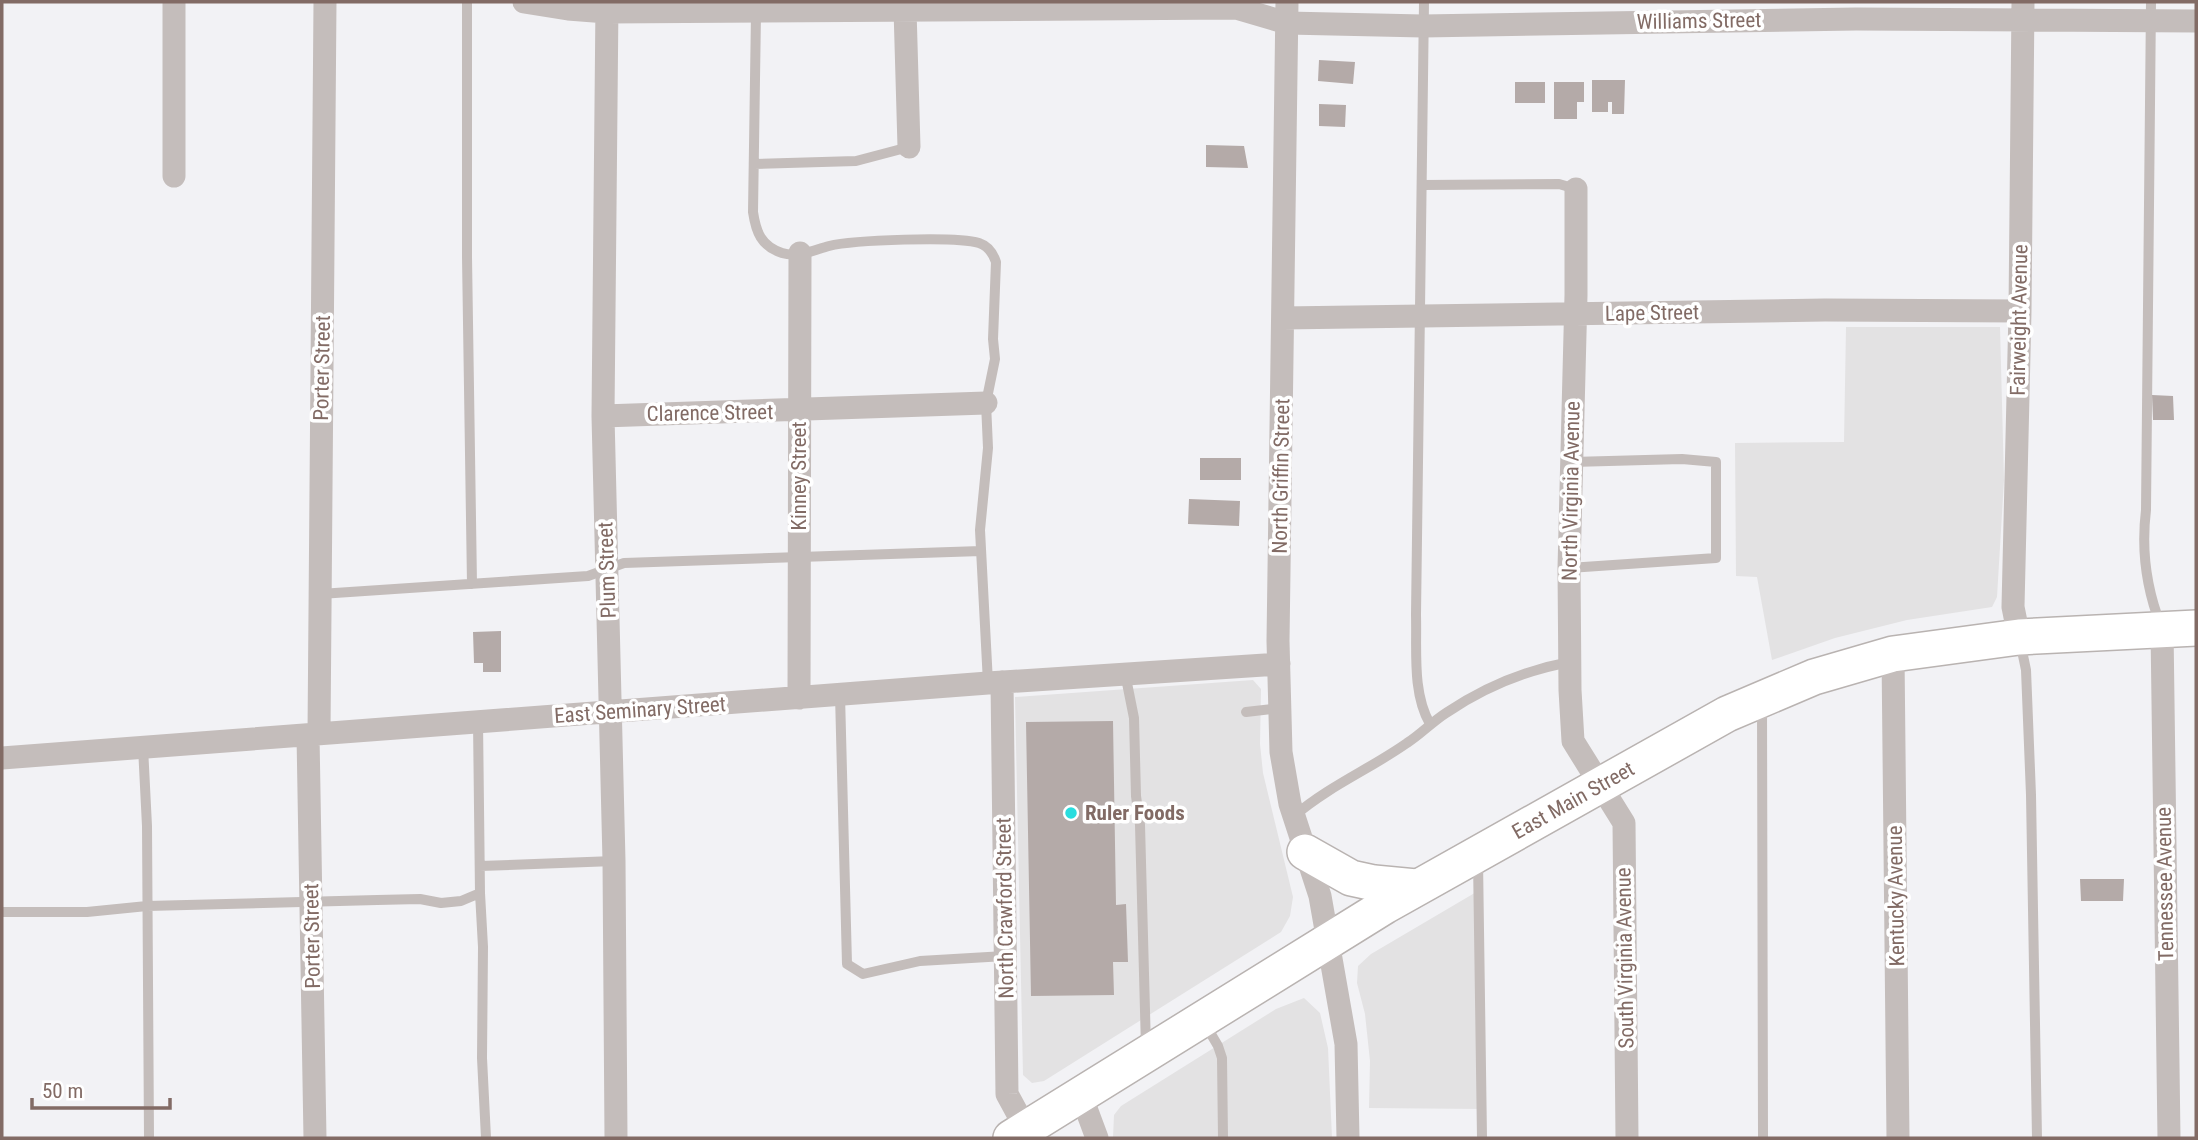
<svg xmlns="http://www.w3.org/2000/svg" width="2198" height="1140" font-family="'Roboto Condensed',sans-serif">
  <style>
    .built { fill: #e3e2e3 }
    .building { fill: #b4aaa8 }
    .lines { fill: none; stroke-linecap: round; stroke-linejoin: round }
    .primary-casing { stroke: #b9b3b1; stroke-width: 38 }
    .service { stroke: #c4bdbb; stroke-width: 10 }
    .minor { stroke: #c4bdbb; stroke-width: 23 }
    .primary { stroke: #fff; stroke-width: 35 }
    .poi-dot { fill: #29ddde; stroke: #fff; stroke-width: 2.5 }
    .labels { text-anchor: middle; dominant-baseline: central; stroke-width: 7; stroke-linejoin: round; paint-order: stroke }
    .street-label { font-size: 21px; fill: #826b65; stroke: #fff }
    .poi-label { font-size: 21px; font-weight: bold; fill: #826b65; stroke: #fff; text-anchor: start }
  </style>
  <rect width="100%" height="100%" fill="#f2f2f5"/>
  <!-- built -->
  <path class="built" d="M 1846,327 L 2000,327 L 2004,480 L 1997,597 L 1992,607 L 1907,620 L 1835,638 L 1772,660 L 1757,577 L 1736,576 L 1735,443 L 1844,442 Z
    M 1253,680 L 1261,689 L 1260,744 L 1263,773 L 1293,897 L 1290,916 L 1281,932 L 1044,1081 L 1032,1083 L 1023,1075 L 1015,697 Z
    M 1478,891 L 1482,1109 L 1369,1108 L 1370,1061 L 1365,1014 L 1357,983 L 1358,966 L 1371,954 Z
    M 1304,998 L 1320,1013 L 1328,1048 L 1332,1138 L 1113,1138 L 1114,1115 L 1121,1106 L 1276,1009 Z"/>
  <!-- building -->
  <path class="building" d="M 1319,60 L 1355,62 L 1353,84 L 1318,81 Z
    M 1592,80 L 1625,80 L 1624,114 L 1612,114 L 1612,102 L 1608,102 L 1608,112 L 1592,112 Z
    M 1515,82 L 1545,82 L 1545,103 L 1515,103 Z
    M 1554,82 L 1584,82 L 1584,102 L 1577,102 L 1577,119 L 1554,119 Z
    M 1319,104 L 1346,105 L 1345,127 L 1319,126 Z
    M 1206,145 L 1244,146 L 1248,168 L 1206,167 Z
    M 2152,395 L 2173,396 L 2174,420 L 2153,420 Z
    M 1200,458 L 1241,458 L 1241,480 L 1200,480 Z
    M 1189,499 L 1240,501 L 1239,526 L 1188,524 Z
    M 501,631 L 501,672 L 483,672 L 483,663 L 474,663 L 473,632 Z
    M 1113,721 L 1116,905 L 1126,904 L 1128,962 L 1113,962 L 1114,995 L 1031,996 L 1026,722 Z
    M 2080,879 L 2124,879 L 2123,901 L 2081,901 Z"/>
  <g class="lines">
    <defs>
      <g id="primary">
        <path d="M 1305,852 L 1351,878 L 1374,883 L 1416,887"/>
        <path id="s1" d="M 1011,1138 L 1385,906 L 1727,714 L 1814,677 L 1893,654 L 2019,637 L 2196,628"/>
      </g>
    </defs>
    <!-- primary casing -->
    <use href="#primary" class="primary-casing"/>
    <!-- service -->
    <path class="service" d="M 467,2 L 467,257 L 472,584
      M 1424,2 L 1416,615 C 1417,650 1412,693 1430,724
      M 2151,2 L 2146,510 C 2141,551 2146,588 2161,626
      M 756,13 L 753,212 C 756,232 761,246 782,253 C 798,258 814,250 829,246 C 853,240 956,236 979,243 C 988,246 993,253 996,262 L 993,339 L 995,359 L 986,403 L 988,448 L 980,530 L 988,683
      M 754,164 L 856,161 L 909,147
      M 1423,185 L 1559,184 L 1576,189
      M 1569,568 L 1716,558 L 1716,462 L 1682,459 L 1572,462
      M 320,594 L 588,576 L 624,563 L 981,551
      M 2020,641 L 2026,670 L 2031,795 L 2037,1138
      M 1125,673 L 1134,718 L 1136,796 L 1140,825 L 1146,1048
      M 840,695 L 847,964 L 863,974 L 920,961 L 1005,956
      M 1762,704 L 1763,1138
      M 1246,712 L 1280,708
      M 478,721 L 480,893 L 483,947 L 482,1058 L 486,1138
      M 143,747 L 147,826 L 149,1138
      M 1294,816 C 1329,786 1370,769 1407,743 C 1421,734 1432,722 1446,713 C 1483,688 1526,670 1570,662
      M 1478,860 L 1482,1138
      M 480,866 L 614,861
      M 2,912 L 87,912 L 147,906 L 377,900 L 420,899 L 441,903 L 461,901 L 480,893
      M 1204,1022 L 1218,1046 L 1222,1058 L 1223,1138"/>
    <!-- minor -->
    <path class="minor" d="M 524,2 L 568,9 L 607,12 L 1236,8 L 1287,23 L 1423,26 L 1856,19 L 2196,21
      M 607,2 L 603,416 L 614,861 L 616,1138
      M 1287,2 L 1278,641 L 1281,752 L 1290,804 L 1320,896 L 1346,1044 L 1348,1138
      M 905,9 L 909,147
      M 174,176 L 174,2
      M 1576,189 L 1576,295 L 1569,568 L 1570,690 L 1573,741 L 1624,823 L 1627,1138
      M 1283,318 L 1825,310 L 2020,311
      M 603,416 L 986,403
      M 2162,629 L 2169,1138
      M 2019,637 L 2013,607 L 2020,311 L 2023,2
      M 1893,654 L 1898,1138
      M 1002,682 L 1007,1094 L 1026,1129
      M 799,698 L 800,253
      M 319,733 L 325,2
      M 308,735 L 315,1138
      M 2,758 L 988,683 L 1279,664
      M 1081,1095 L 1097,1138"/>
    <!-- primary -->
    <use href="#primary" class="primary"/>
  </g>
  <!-- markers -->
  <circle class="poi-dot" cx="1071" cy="813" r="7"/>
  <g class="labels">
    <!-- street labels -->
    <g class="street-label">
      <text transform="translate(1699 21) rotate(-1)">Williams Street</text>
      <text transform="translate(1652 313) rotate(-1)">Lape Street</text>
      <text transform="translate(2019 320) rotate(-89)">Fairweight Avenue</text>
      <text transform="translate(322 368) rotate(-89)">Porter Street</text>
      <text transform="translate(710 413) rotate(-1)">Clarence Street</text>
      <text transform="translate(799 476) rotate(-90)">Kinney Street</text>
      <text transform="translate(1281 476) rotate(-89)">North Griffin Street</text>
      <text transform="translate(1571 491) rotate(-89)">North Virginia Avenue</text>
      <text transform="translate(607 570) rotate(-92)">Plum Street</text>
      <text transform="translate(640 710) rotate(-4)">East Seminary Street</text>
      <text stroke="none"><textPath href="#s1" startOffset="656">East Main Street</textPath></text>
      <text transform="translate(2165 884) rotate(-91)">Tennessee Avenue</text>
      <text transform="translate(1896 896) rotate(-91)">Kentucky Avenue</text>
      <text transform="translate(1005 908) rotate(-91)">North Crawford Street</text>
      <text transform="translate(312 936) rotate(-91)">Porter Street</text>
      <text transform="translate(1625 958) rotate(-91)">South Virginia Avenue</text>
    </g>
    <!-- poi labels -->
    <g class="poi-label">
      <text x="1085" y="813">Ruler Foods</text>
    </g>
  </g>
  <!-- border -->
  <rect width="2198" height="1140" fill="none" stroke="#826b65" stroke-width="7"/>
  <!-- scale -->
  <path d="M32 1098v10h138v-10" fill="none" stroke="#826b65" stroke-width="3.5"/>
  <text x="42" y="1098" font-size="21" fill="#826b65" stroke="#ffffff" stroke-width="5" paint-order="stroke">50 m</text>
</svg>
